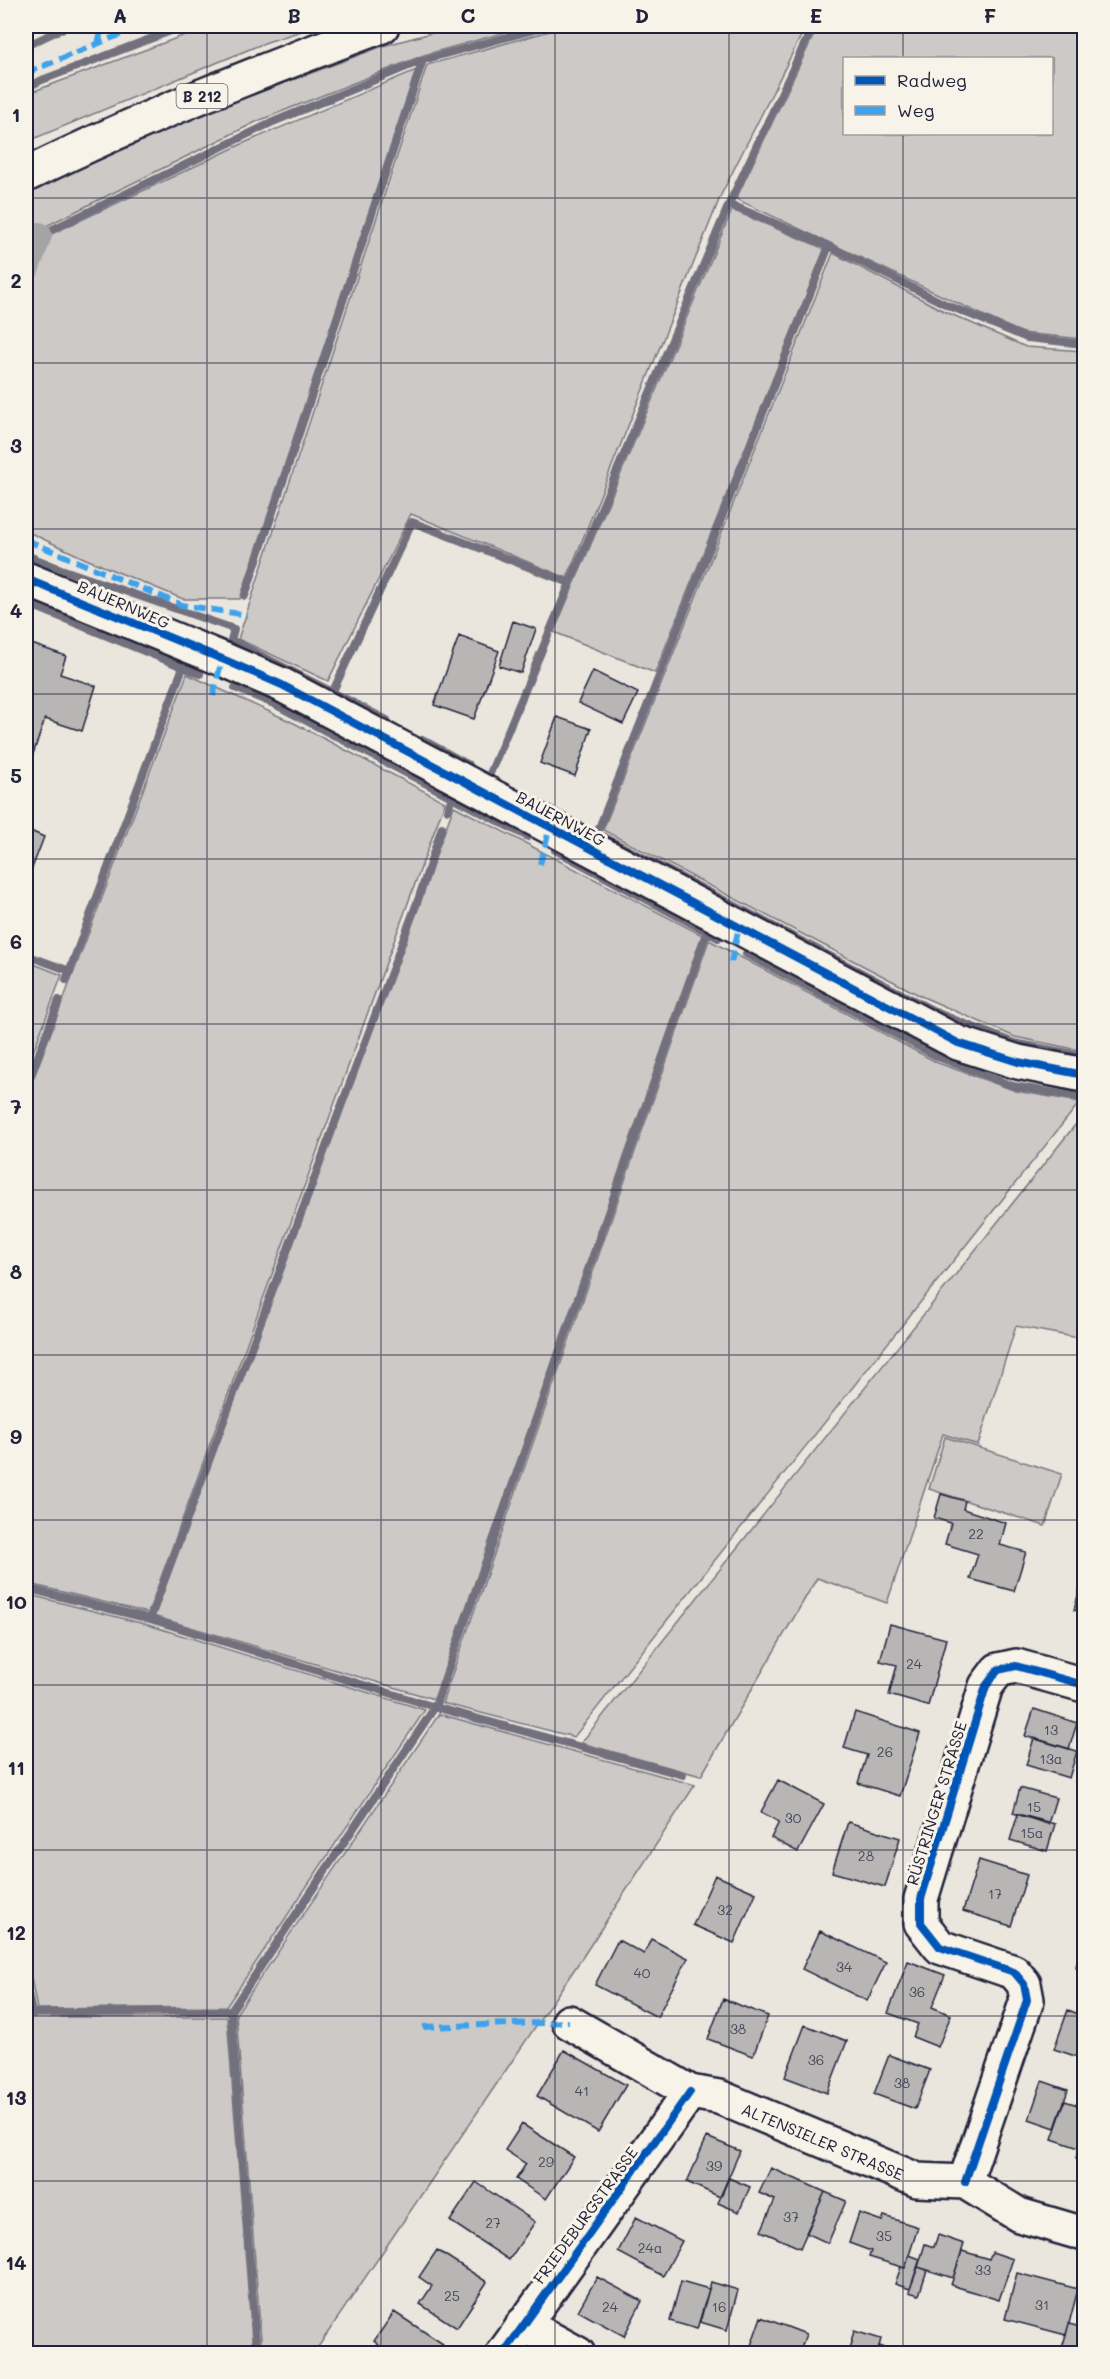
<svg xmlns="http://www.w3.org/2000/svg" width="1110" height="2379" font-family="Mali,sans-serif">
  <style>
    .green { fill: #cdc9c6; stroke: #787680; stroke-width: 1.5; fill-rule: evenodd }
    .lines { fill: none; stroke-linecap: round; stroke-linejoin: round }
    .stream { stroke: #716f7b; stroke-width: 8 }
    .canal { stroke: #a6a3a6; stroke-width: 26 }
    .building { fill: #b8b6b5; stroke: #22223b; stroke-width: 1.5 }
    .minor-casing { stroke: #22223b; stroke-width: 38 }
    .major-casing { stroke: #22223b; stroke-width: 38 }
    .minor { stroke: #f7f3e8; stroke-width: 33 }
    .major { stroke: #f7f3e8; stroke-width: 33 }
    .quiet { stroke: #3ea2ec; stroke-width: 6; stroke-dasharray: 12 6; stroke-linecap: butt }
    .cycleway-casing { stroke: #f7f3e8; stroke-width: 11 }
    .cycleway { stroke: #0057b8; stroke-width: 8 }
    .grid { fill: none; stroke: #22223b; stroke-width: 1.5; stroke-opacity: 0.55 }
    .labels { text-anchor: middle; dominant-baseline: central; stroke-width: 6; stroke-linejoin: round; paint-order: stroke }
    .number-label { font-size: 14px; fill: #48475a }
    .shield { fill: #f7f3e8; stroke: #62616f; stroke-width: 1.5 }
    .shield-label { font-size: 15px; font-weight: bold; fill: #22223b }
    .street-label { font-size: 16px; fill: #22223b; stroke: #f7f3e8 }
    .neatline { fill: none; stroke: #22223b; stroke-width: 2 }
    .grid-label { font-size: 20px; text-anchor: middle; font-weight: bold; fill: #22223b }
  </style>
  <rect width="100%" height="100%" fill="#eae6de"/>
  <filter id="ink" filterUnits="userSpaceOnUse"><feTurbulence type="fractalNoise" baseFrequency=".0167" numOctaves="2"/><feDisplacementMap in="SourceGraphic" scale="12" xChannelSelector="R" yChannelSelector="G"/><feConvolveMatrix kernelMatrix="1 2 1 2 8 2 1 2 1" color-interpolation-filters="sRGB"/></filter>
  <g filter="url(#ink)">
    <!-- green -->
    <path class="green" d="M 209,26 L 317,26 L 267,42 L 26,142 L 26,94 Z
      M 457,26 L 528,26 L 424,55 L 258,121 L 26,236 L 26,194 L 136,139 L 383,46 Z
      M 568,26 L 806,26 L 721,195 L 567,578 L 411,514 L 328,681 L 238,639 L 427,65 Z
      M 818,26 L 1084,26 L 1084,339 L 1021,333 L 736,199 ZM 844,58 L 1052,58 L 1052,134 L 844,134 Z
      M 416,70 L 240,599 L 183,599 L 86,559 L 26,531 L 26,285 L 43,238 L 244,143 Z
      M 732,210 L 825,249 L 655,673 L 554,632 Z
      M 833,253 L 944,311 L 1026,347 L 1084,351 L 1084,1051 L 1015,1037 L 923,997 L 603,830 Z
      M 187,674 L 294,723 L 445,802 L 148,1613 L 26,1583 L 26,1098 Z
      M 454,806 L 702,935 L 434,1699 L 153,1616 Z
      M 709,940 L 938,1063 L 1016,1091 L 1080,1102 L 574,1737 L 442,1703 Z
      M 26,961 L 62,975 L 26,1071 Z
      M 1084,1114 L 1084,1339 L 1016,1326 L 978,1445 L 943,1434 L 887,1603 L 817,1578 L 701,1776 L 581,1743 Z
      M 945,1437 L 1062,1474 L 1045,1526 L 929,1489 Z
      M 26,1594 L 145,1624 L 425,1710 L 226,2007 L 37,2009 L 26,1952 Z
      M 439,1714 L 695,1785 L 582,1958 L 314,2353 L 262,2353 L 236,2014 Z
      M 32,2017 L 227,2017 L 253,2353 L 26,2353 L 26,2018 Z"/>
    <g class="lines">
      <!-- stream -->
      <path class="stream" d="M 26,46 L 68,26
        M 26,88 L 42,80 L 184,26
        M 729,204 L 829,246 L 947,305 L 1027,338 L 1084,344
        M 26,242 L 273,122 L 423,60 L 548,26
        M 26,555 L 61,569 L 234,629 L 231,640 L 387,720
        M 245,596 L 423,60
        M 36,607 L 200,674
        M 235,688 L 274,704 L 528,837
        M 333,691 L 412,522 L 570,583
        M 423,740 L 469,765
        M 489,776 L 729,204 L 813,26
        M 448,810 L 451,799
        M 593,831 L 940,1014 L 1014,1043 L 1084,1056
        M 597,833 L 829,246
        M 555,850 L 718,938
        M 746,954 L 938,1057 L 1013,1086 L 1084,1098
        M 26,955 L 70,971
        M 66,980 L 183,667
        M 26,1088 L 59,1000
        M 26,1588 L 150,1619 L 435,1707 L 683,1775
        M 150,1619 L 418,900 L 442,827
        M 26,1984 L 32,2012
        M 231,2011 L 257,2354
        M 26,2013 L 231,2011 L 435,1707 L 707,932"/>
      <!-- canal -->
      <path class="canal" d="M 26,270 L 39,235"/>
    </g>
    <!-- building -->
    <path class="building" d="M 513,621 L 536,629 L 521,673 L 499,666 Z
      M 459,636 L 499,651 L 474,719 L 434,705 Z
      M 26,642 L 66,656 L 60,674 L 96,686 L 82,731 L 45,719 L 31,760 L 26,758 Z
      M 593,671 L 638,693 L 623,724 L 578,703 Z
      M 557,717 L 591,729 L 575,776 L 540,763 Z
      M 26,829 L 44,837 L 26,884 Z
      M 941,1494 L 965,1501 L 963,1509 L 1006,1523 L 1000,1545 L 1026,1552 L 1014,1591 L 970,1579 L 978,1554 L 945,1544 L 951,1523 L 934,1518 Z
      M 1084,1574 L 1084,1613 L 1074,1610 Z
      M 890,1624 L 946,1639 L 928,1706 L 889,1695 L 897,1665 L 880,1661 Z
      M 1034,1709 L 1077,1723 L 1069,1749 L 1025,1736 Z
      M 855,1712 L 920,1733 L 900,1796 L 858,1783 L 867,1755 L 844,1748 Z
      M 1034,1738 L 1077,1751 L 1069,1778 L 1026,1765 Z
      M 778,1780 L 824,1804 L 798,1852 L 771,1838 L 779,1822 L 761,1812 Z
      M 1020,1788 L 1056,1798 L 1048,1824 L 1013,1813 Z
      M 1018,1814 L 1055,1824 L 1047,1851 L 1010,1840 Z
      M 848,1822 L 900,1838 L 885,1887 L 832,1872 Z
      M 979,1860 L 1027,1875 L 1011,1926 L 963,1911 Z
      M 715,1875 L 756,1893 L 734,1943 L 693,1925 Z
      M 820,1931 L 886,1962 L 867,2001 L 802,1969 Z
      M 1084,1935 L 1084,1969 L 1076,1967 Z
      M 651,1939 L 688,1958 L 657,2017 L 595,1985 L 618,1940 L 644,1954 Z
      M 908,1961 L 945,1975 L 932,2007 L 951,2015 L 938,2047 L 913,2037 L 918,2024 L 888,2013 Z
      M 723,1999 L 768,2016 L 753,2056 L 708,2039 Z
      M 1068,2010 L 1084,2016 L 1084,2049 L 1081,2058 L 1054,2049 Z
      M 805,2025 L 847,2041 L 827,2093 L 785,2077 Z
      M 564,2050 L 626,2085 L 598,2132 L 537,2096 Z
      M 889,2055 L 930,2070 L 915,2109 L 874,2094 Z
      M 1042,2081 L 1068,2090 L 1055,2128 L 1029,2119 Z
      M 1065,2101 L 1084,2107 L 1084,2132 L 1079,2148 L 1052,2139 Z
      M 522,2124 L 574,2157 L 546,2199 L 516,2179 L 526,2164 L 505,2150 Z
      M 1084,2132 L 1084,2161 L 1076,2158 Z
      M 707,2137 L 740,2151 L 720,2197 L 687,2182 Z
      M 771,2168 L 825,2192 L 800,2248 L 761,2231 L 775,2200 L 759,2193 Z
      M 729,2178 L 750,2187 L 739,2212 L 718,2203 Z
      M 476,2182 L 535,2222 L 509,2260 L 450,2221 Z
      M 825,2192 L 846,2201 L 828,2243 L 806,2233 Z
      M 859,2213 L 882,2221 L 884,2216 L 918,2227 L 905,2268 L 869,2257 L 871,2251 L 849,2243 Z
      M 636,2217 L 682,2241 L 663,2276 L 618,2252 Z
      M 938,2235 L 964,2244 L 953,2278 L 918,2267 L 925,2244 L 934,2247 Z
      M 437,2250 L 487,2282 L 457,2328 L 420,2304 L 432,2286 L 419,2277 Z
      M 962,2251 L 989,2259 L 992,2252 L 1013,2259 L 999,2300 L 951,2285 Z
      M 909,2255 L 920,2259 L 910,2289 L 895,2284 L 901,2267 L 905,2268 Z
      M 918,2267 L 927,2270 L 919,2295 L 909,2292 Z
      M 1017,2273 L 1078,2289 L 1066,2335 L 1005,2319 Z
      M 597,2277 L 642,2301 L 624,2336 L 578,2311 Z
      M 681,2281 L 709,2289 L 697,2329 L 670,2321 Z
      M 711,2282 L 738,2290 L 727,2330 L 700,2322 Z
      M 394,2312 L 443,2344 L 437,2354 L 389,2354 L 374,2341 Z
      M 761,2317 L 806,2334 L 799,2354 L 748,2354 Z
      M 1069,2324 L 1084,2328 L 1084,2354 L 1062,2348 Z
      M 854,2331 L 881,2339 L 877,2354 L 848,2354 Z
      M 879,2346 L 906,2353 L 906,2354 L 877,2354 Z"/>
    <g class="lines">
      <defs>
        <g id="minor">
          <path d="M 26,579 L 227,661 L 282,685 L 958,1043 L 1018,1062 L 1084,1075"/>
          <path id="s1" d="M 569,2022 L 690,2092 L 719,2097 L 917,2180 L 965,2182 L 1019,2215 L 1084,2234"/>
          <path d="M 965,2182 L 1027,2000 L 1024,1984 L 1014,1972 L 940,1947 L 921,1923 L 921,1899 L 986,1686 L 998,1670 L 1016,1666 L 1084,1685"/>
          <path d="M 523,2324 L 578,2354"/>
          <path d="M 503,2354 L 690,2092"/>
        </g>
        <path id="major" d="M 26,175 C 141,118 261,71 382,26"/>
      </defs>
      <!-- minor casing -->
      <use href="#minor" class="minor-casing"/>
      <!-- major casing -->
      <use href="#major" class="major-casing"/>
      <!-- minor -->
      <use href="#minor" class="minor"/>
      <!-- major -->
      <use href="#major" class="major"/>
      <!-- quiet -->
      <path class="quiet" d="M 98,44 L 102,26
        M 26,73 L 141,26
        M 26,540 L 182,605 L 247,615
        M 213,696 L 222,659
        M 540,864 L 550,827
        M 731,962 L 739,927
        M 1083,1342 L 1084,1343
        M 423,2027 L 569,2022"/>
      <defs>
        <path id="cycleway" d="M 26,579 L 227,661 L 282,685 L 958,1043 L 1018,1062 L 1084,1075
          M 965,2182 L 1027,2000 L 1024,1984 L 1014,1972 L 940,1947 L 921,1923 L 921,1899 L 986,1686 L 998,1670 L 1016,1666 L 1084,1685
          M 503,2354 L 690,2092"/>
      </defs>
      <!-- cycleway casing -->
      <use href="#cycleway" class="cycleway-casing"/>
      <!-- cycleway -->
      <use href="#cycleway" class="cycleway"/>
    </g>
  </g>
  <!-- grid -->
  <path class="grid" d="M 207,26 L 207,2354M 381,26 L 381,2354M 555,26 L 555,2354M 729,26 L 729,2354M 903,26 L 903,58M 903,134 L 903,2354M 26,198 L 1084,198M 26,363 L 1084,363M 26,529 L 1084,529M 26,694 L 1084,694M 26,859 L 1084,859M 26,1024 L 1084,1024M 26,1190 L 1084,1190M 26,1355 L 1084,1355M 26,1520 L 1084,1520M 26,1685 L 1084,1685M 26,1850 L 1084,1850M 26,2016 L 1084,2016M 26,2181 L 1084,2181"/>
  <g class="labels">
    <!-- number labels -->
    <g class="number-label">
      <text x="976" y="1533">22</text>
      <text x="914" y="1663">24</text>
      <text x="1051" y="1729">13</text>
      <text x="885" y="1751">26</text>
      <text x="1051" y="1758">13a</text>
      <text x="1034" y="1806">15</text>
      <text x="793" y="1817">30</text>
      <text x="1032" y="1832">15a</text>
      <text x="866" y="1855">28</text>
      <text x="995" y="1893">17</text>
      <text x="725" y="1909">32</text>
      <text x="844" y="1966">34</text>
      <text x="642" y="1972">40</text>
      <text x="917" y="1991">36</text>
      <text x="738" y="2028">38</text>
      <text x="816" y="2059">36</text>
      <text x="902" y="2082">38</text>
      <text x="582" y="2090">41</text>
      <text x="546" y="2161">29</text>
      <text x="714" y="2165">39</text>
      <text x="791" y="2216">37</text>
      <text x="493" y="2222">27</text>
      <text x="884" y="2235">35</text>
      <text x="650" y="2247">24a</text>
      <text x="983" y="2269">33</text>
      <text x="452" y="2295">25</text>
      <text x="1042" y="2304">31</text>
      <text x="610" y="2306">24</text>
      <text x="719" y="2306">16</text>
    </g>
    <!-- shield labels -->
    <rect class="shield" x="176.5" y="84" width="51" height="24" rx="4.5"/>
    <g class="shield-label">
      <text x="202" y="96">B 212</text>
    </g>
    <!-- street labels -->
    <g class="street-label">
      <text transform="translate(124 604) rotate(23)">BAUERNWEG</text>
      <text transform="translate(561 818) rotate(28)">BAUERNWEG</text>
      <text transform="translate(936 1803) rotate(-73)">RÜSTRINGER STRASSE</text>
      <text stroke="none"><textPath href="#s1" startOffset="282">ALTENSIELER STRASSE</textPath></text>
      <text transform="translate(585 2215) rotate(-54)">FRIEDEBURGSTRASSE</text>
    </g>
  </g>
  <!-- margin -->
  <rect width="1110" height="2379" fill="none" stroke="#f7f3e8" stroke-width="66"/>
  <!-- legend -->
  <rect x="843" y="57" width="210" height="78" fill="#f7f3e8" stroke="#a29fa3" stroke-width="1.5"/>
  <rect x="855" y="76" width="30" height="9" fill="#0057b8" stroke="#a29fa3" stroke-width="1.5"/>
  <text x="897" y="87" font-size="18" fill="#22223b">Radweg</text>
  <rect x="855" y="106" width="30" height="9" fill="#3ea2ec" stroke="#a29fa3" stroke-width="1.5"/>
  <text x="897" y="117" font-size="18" fill="#22223b">Weg</text>
  <rect x="33" y="33" width="1044" height="2313" class="neatline"/>
  <g class="grid-label">
    <text x="120" y="23">A</text>
    <text x="294" y="23">B</text>
    <text x="468" y="23">C</text>
    <text x="642" y="23">D</text>
    <text x="816" y="23">E</text>
    <text x="990" y="23">F</text>
    <text x="16" y="122">1</text>
    <text x="16" y="288">2</text>
    <text x="16" y="453">3</text>
    <text x="16" y="618">4</text>
    <text x="16" y="783">5</text>
    <text x="16" y="949">6</text>
    <text x="16" y="1114">7</text>
    <text x="16" y="1279">8</text>
    <text x="16" y="1444">9</text>
    <text x="16" y="1609">10</text>
    <text x="16" y="1775">11</text>
    <text x="16" y="1940">12</text>
    <text x="16" y="2105">13</text>
    <text x="16" y="2270">14</text>
  </g>
</svg>
